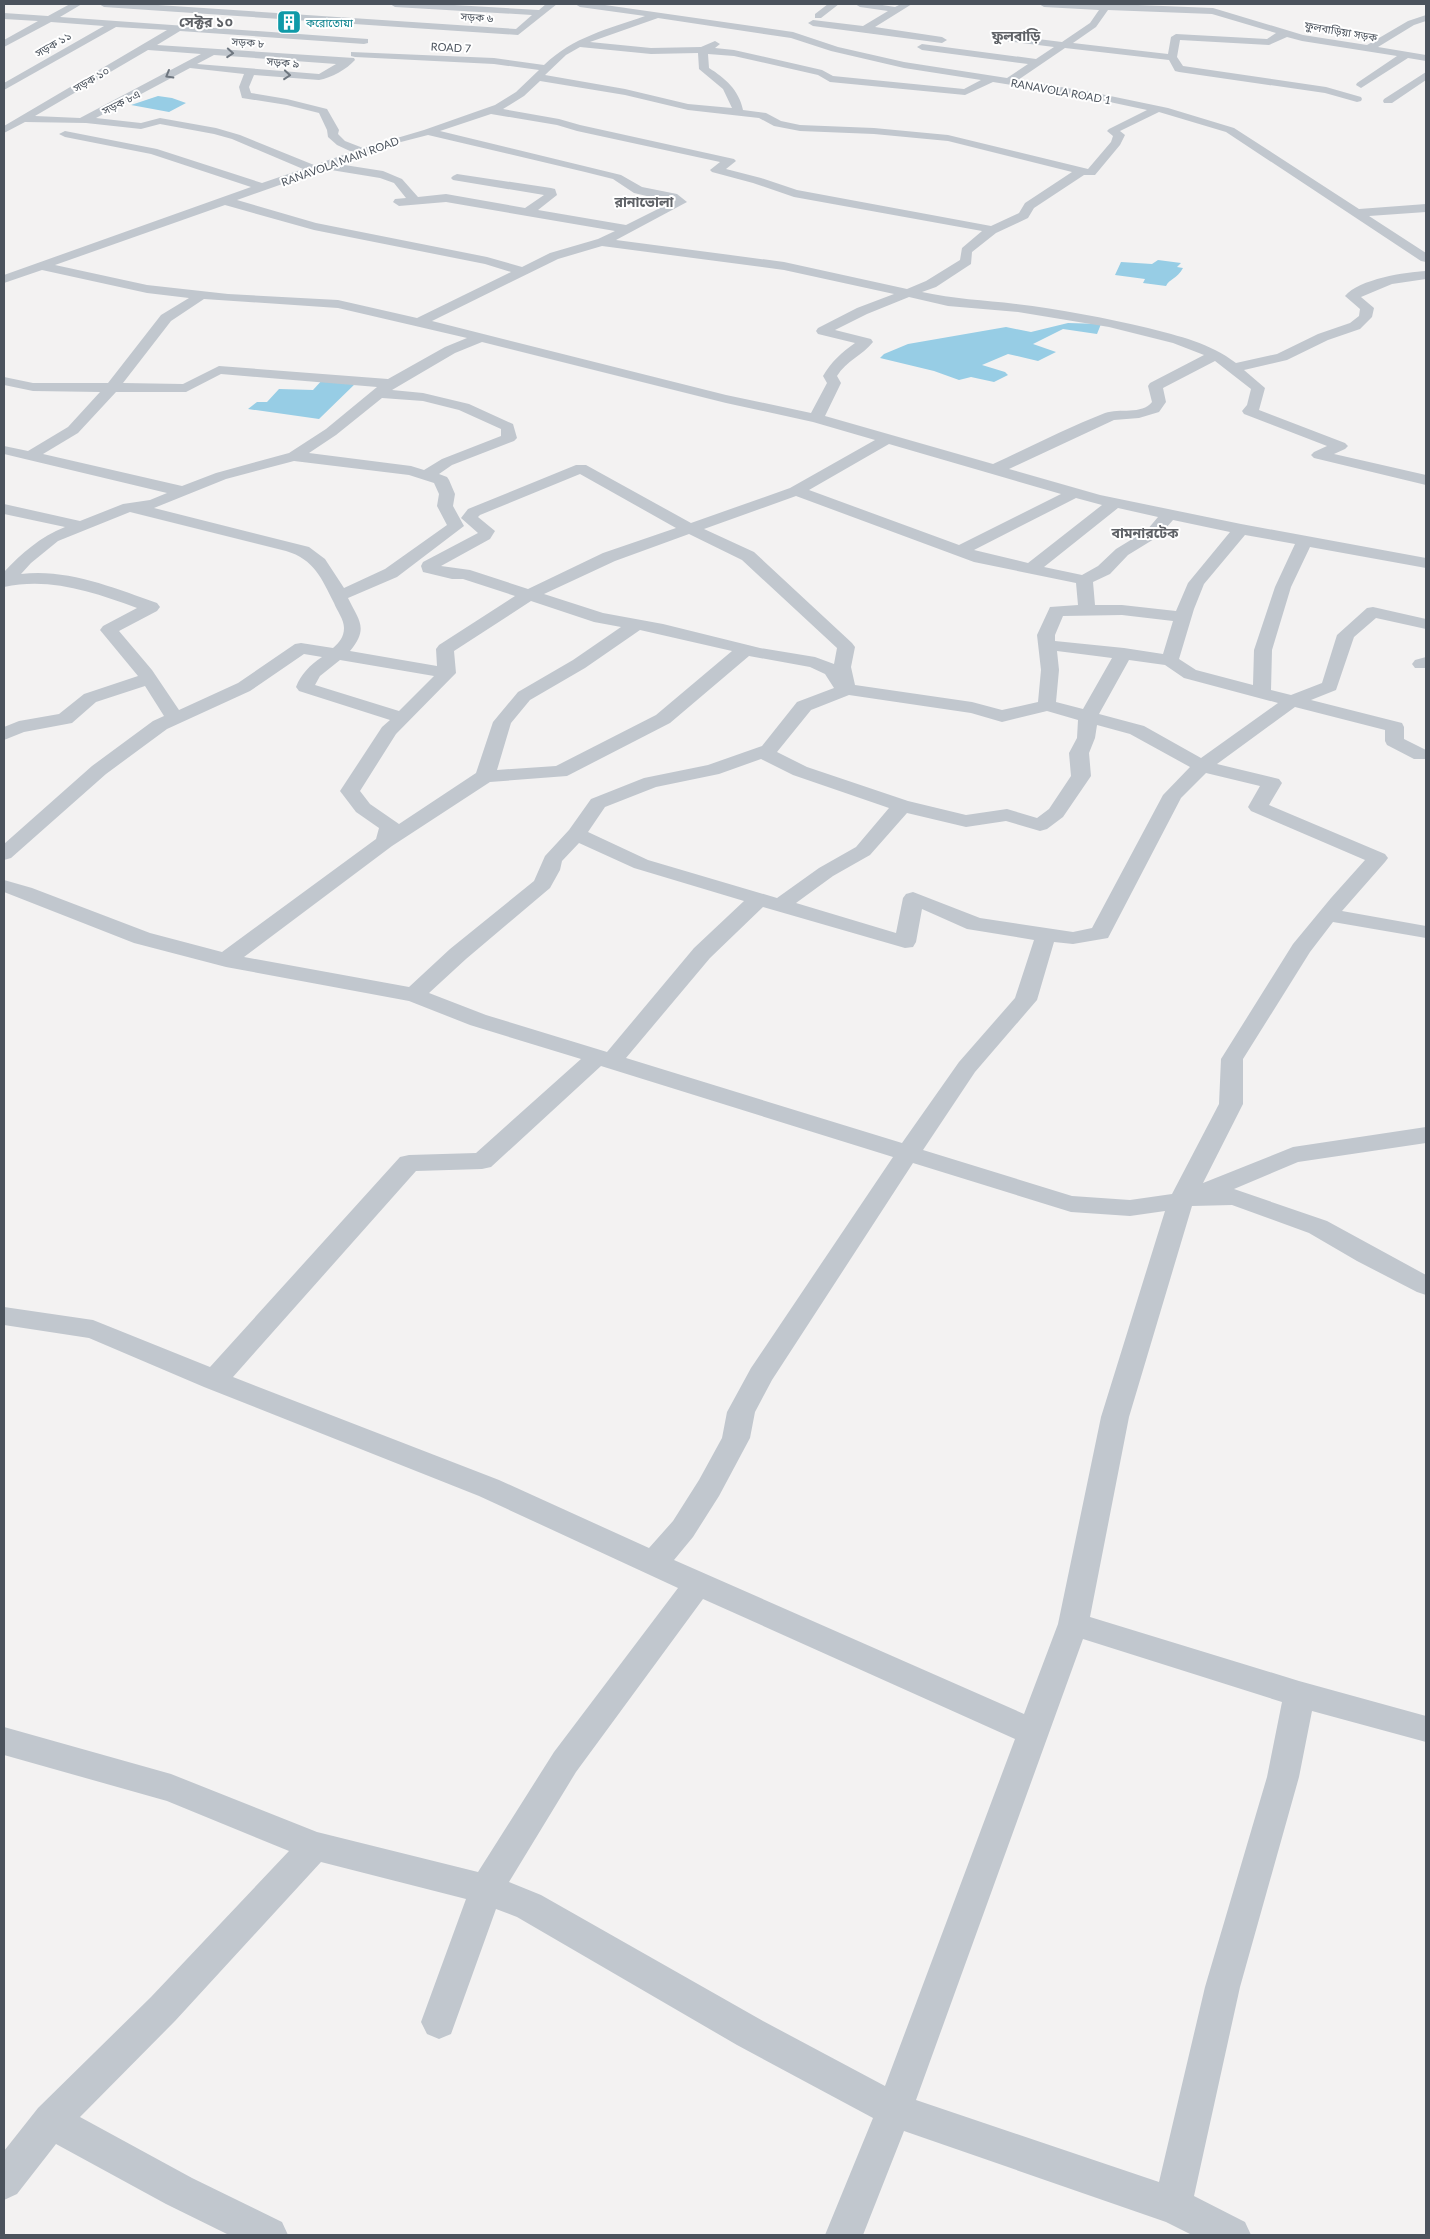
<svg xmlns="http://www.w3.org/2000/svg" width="1430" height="2239" font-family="Lato,'Noto Sans Bengali',sans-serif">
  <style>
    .water { fill: #97cde5 }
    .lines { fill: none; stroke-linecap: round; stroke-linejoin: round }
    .street { fill: #c1c7ce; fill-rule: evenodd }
    .oneway { stroke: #6e767f }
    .labels { text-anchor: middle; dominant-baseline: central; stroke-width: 4; stroke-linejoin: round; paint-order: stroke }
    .far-street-label { font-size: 11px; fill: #4b535d; stroke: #fff }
    .far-culture-label { font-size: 11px; fill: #0d838f; stroke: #fff; text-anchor: start }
    .far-quarter-label { font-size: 14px; font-weight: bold; fill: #5e6166; stroke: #fff }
  </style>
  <rect width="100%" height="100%" fill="#f3f2f2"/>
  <!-- water -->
  <path class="water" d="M 158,96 L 172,98 L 186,103 L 169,112 L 131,105 Z
    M 1158,260 L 1181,263 L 1177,267 L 1183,268 C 1177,279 1169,279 1166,286 L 1143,283 L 1145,279 L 1115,275 L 1121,262 L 1152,264 Z
    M 1068,323 L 1101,324 L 1097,334 L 1063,329 L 1033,344 L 1056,352 L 1038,361 L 1008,354 L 982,365 L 1005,372 L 1008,375 L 994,382 L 971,377 L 959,380 L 934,371 L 880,358 L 884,354 L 908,344 L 1006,327 L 1031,332 Z
    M 324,378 L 357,382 L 319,419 L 248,409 L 257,402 L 267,402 L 279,389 L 313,390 Z"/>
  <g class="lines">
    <!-- street -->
    <path class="street" d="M 70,4 L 82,4 L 60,17 L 368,39 L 368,43 L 364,44 L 180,31 L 157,45 L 354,58 L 355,60 C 347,69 331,78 319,80 L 254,75 L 249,87 L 251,93 L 287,99 L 327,109 L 339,130 L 338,134 L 345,141 L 363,148 L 424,130 L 495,105 L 516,92 L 539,70 L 494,64 L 355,57 L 351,56 L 351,52 L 494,58 L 544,65 C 573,37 608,29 645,16 L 580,7 L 575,4 L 598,4 L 793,32 L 838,47 L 904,62 L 1007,78 L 1028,64 L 922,50 L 917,47 L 922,44 L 1036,59 L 1054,47 L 1005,41 L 1000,38 L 1005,35 L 1062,42 L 1090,23 L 1099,10 L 1044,7 L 1039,4 L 1113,4 L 1213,8 L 1303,35 L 1367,45 L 1408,21 L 1426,15 L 1426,21 L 1414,25 L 1378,47 L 1426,55 L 1426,61 L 1408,58 L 1361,88 L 1356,85 L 1357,83 L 1397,56 L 1302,41 L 1287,37 L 1269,45 L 1180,40 L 1177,57 L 1183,66 L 1326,87 L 1361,97 L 1362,99 L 1361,101 L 1357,102 L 1325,93 L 1179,72 L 1175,71 L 1169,60 L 1065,48 L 1018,80 L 1091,92 L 1168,108 L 1234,128 L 1359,209 L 1426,204 L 1426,212 L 1369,216 L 1426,253 L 1426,262 L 1421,261 L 1226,132 L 1159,112 L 1120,131 L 1125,135 L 1120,145 L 1095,175 L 1084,175 L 1034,208 L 1028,218 L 996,233 L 972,252 L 971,264 L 936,287 L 922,292 C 953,299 984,300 1016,304 C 1060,309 1105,318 1148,328 C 1179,336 1210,343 1236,363 L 1277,354 L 1318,334 L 1350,323 L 1359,316 L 1360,309 L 1345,296 C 1359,279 1406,272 1426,271 L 1426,279 L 1392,284 L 1361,297 L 1374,308 L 1372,317 L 1360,329 L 1328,340 L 1287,360 L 1244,370 L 1265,388 L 1259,410 L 1345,443 L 1348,446 L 1345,449 L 1334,454 L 1426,475 L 1426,485 L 1314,458 L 1311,455 L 1314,452 L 1327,446 L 1244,414 L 1242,411 L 1247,405 L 1251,389 L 1215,361 L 1163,388 L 1166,402 L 1159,412 L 1139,418 L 1114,420 L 1009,469 L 1100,495 L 1241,524 L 1426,558 L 1426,568 L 1310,547 L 1291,587 L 1272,650 L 1271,690 L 1291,695 L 1322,683 L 1337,635 L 1367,608 L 1373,607 L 1426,619 L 1426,629 L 1376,618 L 1354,637 L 1336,690 L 1311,700 L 1402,723 L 1404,727 L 1404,739 L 1426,750 L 1426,759 L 1414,759 L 1387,745 L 1385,741 L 1385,730 L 1295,707 L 1217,764 L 1279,779 L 1282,783 L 1269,805 L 1385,854 L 1388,858 L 1385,862 L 1342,911 L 1426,926 L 1426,938 L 1333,922 L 1310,952 L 1243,1059 L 1243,1104 L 1203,1183 L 1293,1147 L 1426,1127 L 1426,1143 L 1298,1162 L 1234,1189 L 1327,1221 L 1426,1275 L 1426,1295 L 1417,1292 L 1357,1261 L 1309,1233 L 1232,1205 L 1192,1206 L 1129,1417 L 1090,1617 L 1299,1681 L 1426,1716 L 1426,1742 L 1312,1711 L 1299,1777 L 1240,1987 L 1194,2196 L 1245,2222 L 1251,2235 L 1192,2235 L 1166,2222 L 904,2131 L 863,2235 L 825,2235 L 873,2118 L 737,2045 L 517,1917 L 496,1909 L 451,2034 L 439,2039 L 427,2034 L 421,2022 L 466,1899 L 321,1862 L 175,2021 L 80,2117 L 192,2178 L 282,2222 L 288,2235 L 229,2235 L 166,2204 L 56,2144 L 17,2194 L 4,2200 L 4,2151 L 38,2108 L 151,1997 L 289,1851 L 167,1801 L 4,1755 L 4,1727 L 171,1774 L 317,1832 L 478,1872 L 554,1752 L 678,1588 L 479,1496 L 204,1387 L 89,1338 L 4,1325 L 4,1307 L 93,1320 L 210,1367 L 400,1157 L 409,1155 L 476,1153 L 581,1059 L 470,1025 L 409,1001 L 226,967 L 134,943 L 4,892 L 4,880 L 32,888 L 150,933 L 222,952 L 376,839 L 379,828 L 356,812 L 340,791 L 382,727 L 390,720 L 299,691 L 296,687 C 301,674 310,665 322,657 L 304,654 L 250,691 L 167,729 L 106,774 L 11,858 L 4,860 L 4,844 L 92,766 L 153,721 L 164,716 L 145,686 L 96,702 L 72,723 L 24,732 L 4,740 L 4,727 L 19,721 L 59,714 L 84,694 L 138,676 L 100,630 L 103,626 L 137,608 C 93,592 50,577 4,587 L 4,572 C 22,553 40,537 65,527 L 4,514 L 4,504 L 80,521 L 123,504 L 150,500 L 167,493 L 4,454 L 4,446 L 28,451 L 68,427 L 100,392 L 33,391 L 4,385 L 4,377 L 33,383 L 108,383 L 161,315 L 189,298 L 147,293 L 42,270 L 4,283 L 4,275 L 251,187 L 151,154 L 65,137 L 59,134 L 65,131 L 157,149 L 262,183 L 303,169 L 232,139 L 214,134 L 160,124 L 141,129 L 86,123 L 25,122 L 4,133 L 4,126 L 167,30 L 116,27 L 4,90 L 4,83 L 104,26 L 51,22 L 4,47 L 4,40 L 38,21 L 4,19 L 4,13 L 48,16 ZM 1108,10 L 1212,14 L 1276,33 L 1267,39 L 1176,34 L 1171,37 L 1168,54 L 1073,43 L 1096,27 ZM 658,18 L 791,38 L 831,51 L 904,68 L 981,80 L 964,89 L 833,76 L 822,70 L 734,50 L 715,48 L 720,44 L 715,41 L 701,47 L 651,48 L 590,42 ZM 580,47 L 651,54 L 698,53 L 699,69 L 723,89 L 732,108 L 688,104 L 625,89 L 545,75 L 566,55 ZM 148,50 L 201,54 L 80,118 L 35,116 ZM 708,54 L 734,56 L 818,75 L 830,82 L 965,95 L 993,82 L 1091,98 L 1147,110 L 1109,129 L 1107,131 L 1113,136 L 1111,142 L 1088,169 L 948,135 L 874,128 L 800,125 L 781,121 L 766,113 L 743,110 C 739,90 725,78 709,68 ZM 214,55 L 336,64 L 319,74 L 197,64 ZM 190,68 L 244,74 L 239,87 L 242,98 L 287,105 L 319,113 L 327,130 L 328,137 L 337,145 L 352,152 L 314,165 L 240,135 L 216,128 L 160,118 L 141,123 L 96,118 ZM 540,81 L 625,95 L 688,110 L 759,118 L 774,126 L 800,131 L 874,134 L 948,141 L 1072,172 L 1025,203 L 1019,213 L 991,226 L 797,190 L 761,178 L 726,169 L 736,161 L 734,159 L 580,125 L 559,119 L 503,109 L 524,96 ZM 491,114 L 557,125 L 577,131 L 720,162 L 710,170 L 712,172 L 753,183 L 794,197 L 982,231 L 962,248 L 960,260 L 926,281 L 907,289 L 784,262 L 616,240 L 687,202 L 677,194 L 642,187 L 621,175 L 440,131 ZM 428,135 L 585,172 L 613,179 L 634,193 L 672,202 L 626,225 L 538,210 L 557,195 L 555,189 L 551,188 L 457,174 L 453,176 L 451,178 L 453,180 L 544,195 L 525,208 L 446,194 L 418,197 L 402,179 L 383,171 L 338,164 L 397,143 ZM 325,169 L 380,178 L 394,183 L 406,198 L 395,199 L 393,202 L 399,206 L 446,202 L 615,231 L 598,239 L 550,253 L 522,267 L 487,257 L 316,223 L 237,200 ZM 225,205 L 314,230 L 485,264 L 511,272 L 417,318 L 338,300 L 228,294 L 147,285 L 55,265 ZM 602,246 L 784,270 L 894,294 L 857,308 L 818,328 L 816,331 L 818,334 L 855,343 C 842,352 831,362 823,376 L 827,383 L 811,413 L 726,395 L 432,321 L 558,259 ZM 909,297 L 948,306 L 1018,312 L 1109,327 L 1173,343 L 1204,355 L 1150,383 L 1148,386 L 1152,402 C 1142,415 1119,408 1105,413 C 1067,428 1030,447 993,464 L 825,416 L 841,383 L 837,376 C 846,361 863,355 873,342 L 871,339 L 835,330 L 867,314 ZM 204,299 L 338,308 L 467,338 L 445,347 L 388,379 L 219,366 L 183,384 L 123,383 L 171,321 ZM 482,342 L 726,403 L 813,422 L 875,440 L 790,488 L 691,523 L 586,465 L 576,465 L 468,509 L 461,518 L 478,533 L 423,562 L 421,566 L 423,572 L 452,579 L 463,579 L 515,596 L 439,645 L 436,649 L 437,666 L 350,651 C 369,628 359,621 348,598 L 397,577 L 464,526 L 453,506 L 455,494 L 449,480 L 447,477 L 439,474 L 452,465 L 514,441 L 517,438 L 513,424 L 469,404 L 423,393 L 392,390 L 455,353 ZM 221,374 L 377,387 L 326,429 L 289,453 L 216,473 L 182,486 L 43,454 L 78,433 L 116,392 L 186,392 ZM 382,398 L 423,401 L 459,410 L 501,429 L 501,436 L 442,459 L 424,470 L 411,466 L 309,453 L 336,435 ZM 889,444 L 1061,494 L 959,545 L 809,490 ZM 294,461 L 409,475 L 434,483 L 439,494 L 437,506 L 447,525 L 385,569 L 344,588 L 325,559 L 309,547 L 154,508 L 226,479 ZM 580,474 L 676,528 L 603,553 L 528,589 L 470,570 L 441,566 L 490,539 L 495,531 L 478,517 L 480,515 ZM 796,496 L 974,562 L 1076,583 L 1078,605 L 1050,607 L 1037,635 L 1041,670 L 1038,702 L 1002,710 L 972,702 L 855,685 L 851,667 L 855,647 L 852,643 L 754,552 L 704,529 ZM 1076,498 L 1102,505 L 1028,563 L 974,550 ZM 1118,508 L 1158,517 L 1147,530 L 1116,549 L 1098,566 L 1082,575 L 1044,567 ZM 130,512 L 286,551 C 314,559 322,579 334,603 C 337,611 344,619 344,628 C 344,637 339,643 333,648 L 301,643 L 295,644 L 238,683 L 179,710 L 152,670 L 119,631 L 157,611 L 160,607 L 157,603 C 115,588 66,568 21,574 L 31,563 L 58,541 ZM 1173,520 L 1230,532 L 1188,583 L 1176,611 L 1122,605 L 1095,605 L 1093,582 L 1110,574 L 1128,555 L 1159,536 ZM 689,534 L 742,560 L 837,648 L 834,664 L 815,657 L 760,648 L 663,624 L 603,613 L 544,594 L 615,561 ZM 1245,535 L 1295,544 L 1275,587 L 1254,650 L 1253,685 L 1196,670 L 1179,659 L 1194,609 L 1204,584 ZM 531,601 L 594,622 L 621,627 L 573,660 L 518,692 L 493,722 L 476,773 L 399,824 L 370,804 L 360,791 L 396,734 L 456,673 L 454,651 ZM 1122,615 L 1173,621 L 1163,654 L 1124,648 L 1055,641 L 1055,635 L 1063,616 ZM 640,630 L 732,651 L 656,715 L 556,766 L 497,770 L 511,723 L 530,700 L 585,668 ZM 1057,651 L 1112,658 L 1083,709 L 1056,702 L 1059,670 ZM 749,656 L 810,667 L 825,674 L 834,688 L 797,702 L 762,746 L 708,765 L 644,778 L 591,799 L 569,830 L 545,856 L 534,881 L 450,949 L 409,987 L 244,957 L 392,846 L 490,782 L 567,776 L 670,723 ZM 340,660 L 434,676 L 399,711 L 315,685 L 320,676 ZM 1129,660 L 1165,665 L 1184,678 L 1278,703 L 1201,758 L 1144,726 L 1099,714 ZM 849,695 L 971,713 L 1002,722 L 1047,711 L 1078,720 L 1077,738 L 1069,753 L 1071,776 L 1049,809 L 1037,818 L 1007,809 L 966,815 L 908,801 L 807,767 L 777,752 L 811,710 ZM 1097,725 L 1130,734 L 1190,767 L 1163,795 L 1092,928 L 1073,932 L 980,918 L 913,892 L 906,894 L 903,898 L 896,933 L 796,903 L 833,876 L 870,855 L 907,813 L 966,827 L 1006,821 L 1040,831 L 1047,829 L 1063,817 L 1091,776 L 1089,753 L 1095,738 ZM 761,759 L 793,775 L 889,808 L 856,847 L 819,868 L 777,898 L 648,860 L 588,832 L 605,807 L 656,787 L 719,774 ZM 1206,773 L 1260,786 L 1248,807 L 1251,811 L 1365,860 L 1331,898 L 1293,944 L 1221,1059 L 1219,1104 L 1172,1194 L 1130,1200 L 1072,1196 L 923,1150 L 975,1072 L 1037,1000 L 1054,942 L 1073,944 L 1108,938 L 1181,798 ZM 579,843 L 634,868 L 744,901 L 694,948 L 607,1052 L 486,1015 L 429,993 L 466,959 L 550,888 L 560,870 L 562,861 ZM 763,907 L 905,948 L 913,947 L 916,942 L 922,909 L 967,929 L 1034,940 L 1015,998 L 959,1062 L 902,1143 L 626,1058 L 710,958 ZM 601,1066 L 893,1157 L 751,1368 L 727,1412 L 722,1438 L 699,1480 L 673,1521 L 649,1548 L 499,1480 L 233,1377 L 416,1171 L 482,1169 L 491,1167 ZM 913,1163 L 1071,1212 L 1130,1216 L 1165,1211 L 1101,1417 L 1058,1624 L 1024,1714 L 674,1560 L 693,1537 L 719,1496 L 750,1438 L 755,1412 L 772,1380 ZM 703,1599 L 1015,1739 L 885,2086 L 763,2021 L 541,1895 L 509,1882 L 576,1772 ZM 1083,1639 L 1282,1702 L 1267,1777 L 1205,1987 L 1159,2182 L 916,2100 Z
      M 99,4 L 143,4 L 516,29 L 532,15 L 395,7 L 390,4 L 437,4 L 539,10 L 546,4 L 557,4 L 518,35 L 104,7 Z
      M 828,4 L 839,4 L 821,18 L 815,18 L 815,14 Z
      M 855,4 L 876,4 L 895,7 L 901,4 L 912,4 L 875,27 L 942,37 L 947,40 L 942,43 L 813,26 L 808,23 L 813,20 L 863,26 L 888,11 L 860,7 Z
      M 1426,72 L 1426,80 L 1392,103 L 1384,103 L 1383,101 L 1384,99 Z
      M 1426,657 L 1426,668 L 1415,668 L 1412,664 L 1415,660 Z"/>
  </g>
  <!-- one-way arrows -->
  <defs><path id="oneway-chevron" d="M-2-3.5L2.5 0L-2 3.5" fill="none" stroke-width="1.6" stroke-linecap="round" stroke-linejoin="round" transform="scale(1.25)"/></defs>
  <g class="oneway">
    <use href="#oneway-chevron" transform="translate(230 53) rotate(4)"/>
    <use href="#oneway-chevron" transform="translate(169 75) rotate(150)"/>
    <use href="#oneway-chevron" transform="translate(287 75) rotate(5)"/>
  </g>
  <!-- icons -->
  <defs>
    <symbol id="building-square" viewBox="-11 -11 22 22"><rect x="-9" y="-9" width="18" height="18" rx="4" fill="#0f9aa8" stroke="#fff"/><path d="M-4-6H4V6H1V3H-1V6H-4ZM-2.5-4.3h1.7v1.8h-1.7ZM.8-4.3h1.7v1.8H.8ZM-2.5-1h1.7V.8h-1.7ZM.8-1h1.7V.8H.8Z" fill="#fff"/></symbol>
  </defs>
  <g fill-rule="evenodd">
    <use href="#building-square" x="275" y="8" width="28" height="28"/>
  </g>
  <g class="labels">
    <!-- far-street labels -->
    <g class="far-street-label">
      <text transform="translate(477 17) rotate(4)">সড়ক ৬</text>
      <text transform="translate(1341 31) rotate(10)">ফুলবাড়িয়া সড়ক</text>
      <text transform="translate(248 42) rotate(4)">সড়ক ৮</text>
      <text transform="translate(53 44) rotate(-30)">সড়ক ১১</text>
      <text transform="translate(451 47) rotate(3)">ROAD 7</text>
      <text transform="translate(283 62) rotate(5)">সড়ক ৯</text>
      <text transform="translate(91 79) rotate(-30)">সড়ক ১০</text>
      <text transform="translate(1061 91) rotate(10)">RANAVOLA ROAD 1</text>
      <text transform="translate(121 102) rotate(-27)">সড়ক ৮এ</text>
      <text transform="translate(340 161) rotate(-20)">RANAVOLA MAIN ROAD</text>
    </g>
    <!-- far-culture labels -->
    <g class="far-culture-label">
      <text x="306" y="22">করোতোয়া</text>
    </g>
    <!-- far-quarter labels -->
    <g class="far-quarter-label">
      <text x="206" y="21">সেক্টর ১০</text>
      <text x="1016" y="35">ফুলবাড়ি</text>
      <text x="644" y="201">রানাভোলা</text>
      <text x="1145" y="532">বামনারটেক</text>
    </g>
  </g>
  <!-- border -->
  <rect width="1430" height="2239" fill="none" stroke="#4b535d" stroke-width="10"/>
</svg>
